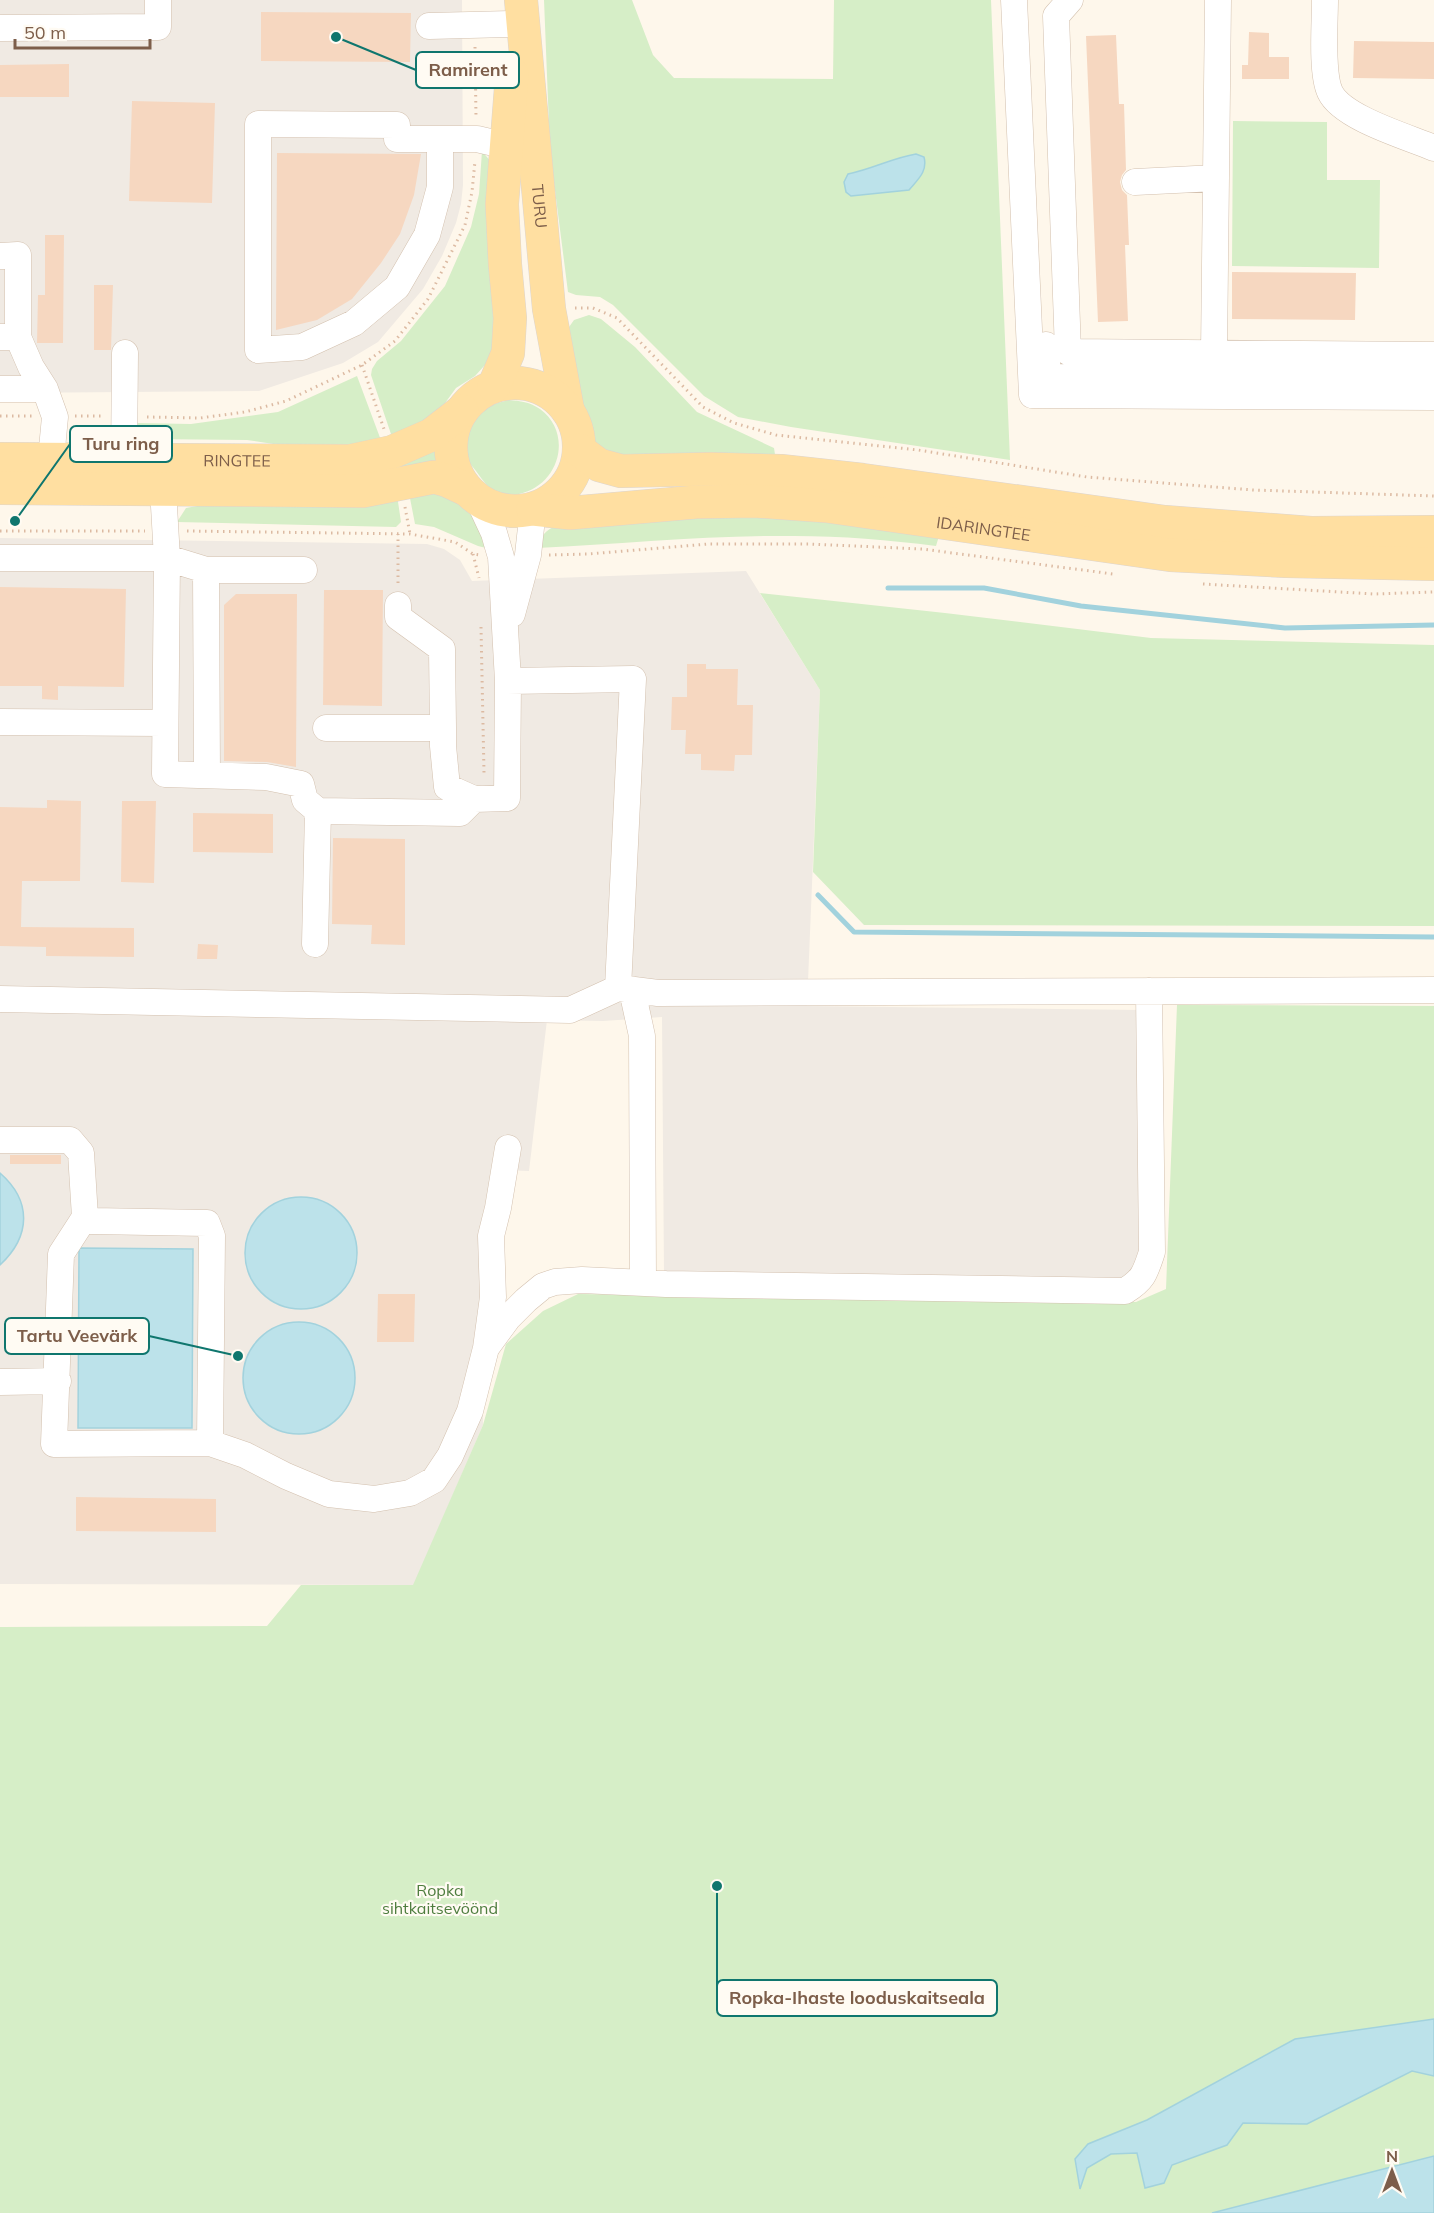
<svg xmlns="http://www.w3.org/2000/svg" width="1434" height="2213" font-family="Mulish,sans-serif">
  <style>
    .industrial { fill: #f0eae3 }
    .green { fill: #d6eec7 }
    .water { fill: #bce2ea; stroke: #a2d2dd; stroke-width: 1.5 }
    .lines { fill: none; stroke-linecap: round; stroke-linejoin: round }
    .stream { stroke: #a2d2dd; stroke-width: 5 }
    .building { fill: #f6d7c0 }
    .minor-casing { stroke: #d3c0ae; stroke-width: 27 }
    .major-casing { stroke: #ddd5d0; stroke-width: 34 }
    .path { stroke: #dcbaa2; stroke-width: 3; stroke-dasharray: 1.5 4.5; stroke-linecap: butt }
    .minor { stroke: #fff; stroke-width: 26 }
    .major { stroke: #ffdfa1; stroke-width: 33 }
    .labels { text-anchor: middle; dominant-baseline: central; stroke-width: 4.5; stroke-linejoin: round; paint-order: stroke }
    .street-label { font-size: 16px; fill: #7d5e4a; stroke: #fffbf3 }
    .park-label { font-size: 16px; fill: #4e7d3e; stroke: #fffbf3 }
    .leader { fill: none; stroke: #0f766e; stroke-width: 2 }
    .callout-dot { fill: #0f766e; stroke: #fffbf3; stroke-width: 2 }
    .callout { fill: #fffbf3; stroke: #0f766e; stroke-width: 2 }
    .callout-label { font-size: 18px; text-anchor: middle; font-weight: bold; fill: #7d5e4a }
  </style>
  <rect width="100%" height="100%" fill="#fef7eb"/>
  <!-- industrial -->
  <path class="industrial" d="M 0,0 L 462,0 L 463,185 L 461,204 L 456,223 L 442,256 L 423,289 L 378,342 L 343,363 L 259,391 L 0,393 Z
    M 0,538 L 427,544 L 444,549 L 460,560 L 472,581 L 746,571 L 820,690 L 807,1006 L 1141,1010 L 1143,1255 L 1132,1278 L 1115,1284 L 664,1273 L 662,1017 L 603,1021 L 547,1020 L 529,1171 L 499,1170 L 481,1332 L 483,1425 L 414,1585 L 0,1584 Z"/>
  <!-- green -->
  <path class="green" d="M 544,0 L 632,0 L 653,55 L 674,78 L 833,79 L 834,0 L 991,0 L 1010,460 L 791,427 L 738,417 L 704,396 L 613,305 L 600,297 L 576,295 L 568,292 L 550,151 Z
    M 1233,121 L 1327,122 L 1327,180 L 1380,180 L 1379,268 L 1232,266 Z
    M 482,151 L 491,162 L 497,327 L 492,353 L 485,365 L 475,376 L 456,388 L 437,414 L 392,437 L 371,375 L 372,369 L 377,361 L 401,341 L 445,286 L 471,227 L 479,194 Z
    M 589,315 L 601,319 L 635,347 L 697,412 L 774,448 L 776,461 L 613,457 L 596,443 L 581,411 L 562,337 L 574,320 Z
    M 357,376 L 382,443 L 350,449 L 280,445 L 247,440 L 149,439 L 136,430 L 135,423 L 191,424 L 278,412 Z
    M 509,400 C 520,401 530,402 540,409 C 574,434 559,486 519,494 C 514,495 506,496 501,494 C 481,487 478,466 461,457 C 463,424 477,407 509,400 Z
    M 442,441 L 443,462 L 403,473 L 399,458 Z
    M 422,490 C 432,493 446,494 454,500 C 472,511 482,530 490,549 L 478,546 L 434,527 L 415,524 L 409,493 Z
    M 397,495 L 401,522 L 396,527 L 177,522 L 186,508 L 197,506 Z
    M 699,515 L 813,519 L 939,536 L 936,546 C 889,540 842,536 794,536 C 709,535 623,544 537,548 C 541,535 545,531 557,525 Z
    M 760,593 L 945,613 L 1151,638 L 1434,645 L 1434,926 L 864,925 L 813,872 L 820,690 Z
    M 1177,1005 L 1434,1006 L 1434,2213 L 0,2213 L 0,1627 L 267,1626 L 301,1585 L 413,1585 L 483,1425 L 506,1344 L 543,1311 L 578,1294 L 1136,1302 L 1166,1289 Z"/>
  <!-- water -->
  <path class="water" d="M 916,154 L 924,157 C 928,172 917,180 909,190 L 851,196 L 846,192 L 844,182 L 848,174 C 873,169 892,158 916,154 Z
    M 0,1173 C 32,1201 31,1236 0,1265 Z
    M245 1253a56 56 0 1 1 112 0a56 56 0 1 1-112 0Z
    M 79,1248 L 193,1249 L 192,1428 L 78,1428 Z
    M243 1378a56 56 0 1 1 112 0a56 56 0 1 1-112 0Z
    M 1434,2019 L 1434,2076 L 1412,2071 L 1307,2124 L 1243,2123 L 1227,2145 L 1172,2165 L 1164,2183 L 1145,2188 L 1137,2153 L 1111,2154 L 1087,2168 L 1080,2189 L 1075,2159 L 1088,2144 L 1147,2120 L 1295,2039 Z
    M 1434,2156 L 1434,2213 L 1212,2213 Z"/>
  <g class="lines">
    <!-- stream -->
    <path class="stream" d="M 888,588 L 984,588 L 1081,606 L 1285,628 L 1434,625
      M 818,895 L 854,932 L 1434,937"/>
  </g>
  <!-- building -->
  <path class="building" d="M 261,12 L 411,13 L 410,62 L 261,61 Z
    M 1249,32 L 1269,33 L 1269,57 L 1289,57 L 1289,79 L 1242,79 L 1242,65 L 1248,65 Z
    M 1116,35 L 1119,104 L 1124,104 L 1126,170 L 1122,175 L 1120,182 L 1122,190 L 1127,195 L 1129,245 L 1125,245 L 1128,321 L 1098,322 L 1086,36 Z
    M 1354,41 L 1434,42 L 1434,79 L 1353,78 Z
    M 69,64 L 69,97 L 0,97 L 0,65 Z
    M 132,101 L 215,103 L 212,203 L 129,201 Z
    M 277,153 L 421,154 L 414,195 L 400,234 L 381,263 L 352,299 L 317,320 L 276,330 Z
    M 45,235 L 64,235 L 63,343 L 37,343 L 38,295 L 45,295 Z
    M 1232,272 L 1356,273 L 1355,320 L 1232,319 Z
    M 94,285 L 113,285 L 111,350 L 94,350 Z
    M 0,587 L 126,589 L 124,687 L 58,686 L 58,700 L 42,699 L 42,686 L 0,686 Z
    M 324,590 L 383,590 L 382,706 L 323,705 Z
    M 236,594 L 297,594 L 296,767 L 267,762 L 224,761 L 224,605 Z
    M 687,664 L 706,664 L 706,669 L 738,669 L 737,705 L 753,705 L 752,755 L 735,755 L 734,771 L 701,770 L 701,754 L 685,754 L 686,730 L 671,730 L 672,697 L 687,697 Z
    M 47,800 L 81,801 L 80,881 L 22,881 L 21,927 L 134,928 L 134,957 L 46,956 L 46,947 L 0,946 L 0,807 L 47,808 Z
    M 122,801 L 156,801 L 154,883 L 121,882 Z
    M 193,813 L 273,814 L 273,853 L 193,852 Z
    M 333,838 L 405,839 L 405,945 L 371,944 L 372,925 L 332,924 Z
    M 198,944 L 218,945 L 217,959 L 197,959 Z
    M 10,1155 L 61,1155 L 61,1164 L 10,1164 Z
    M 378,1294 L 415,1294 L 414,1342 L 377,1342 Z
    M 76,1497 L 216,1499 L 216,1532 L 76,1531 Z"/>
  <g class="lines">
    <defs>
      <path id="minor" d="M 1014,0 L 1032,395 L 1434,397
        M 1070,0 L 1056,16 L 1068,352 L 1434,355
        M 1325,0 C 1325,23 1321,73 1330,92 C 1342,118 1408,137 1434,148
        M 429,26 L 515,24
        M 0,28 L 158,27 L 158,0
        M 440,139 L 440,187 L 427,235 L 397,287 L 354,323 L 302,347 L 258,350 L 258,124 L 397,125 L 397,139 L 477,139 L 507,146 L 520,158
        M 1135,182 L 1216,178
        M 0,256 L 18,255 L 18,337
        M 0,337 L 18,337 L 31,367 L 45,389 L 55,417 L 51,459
        M 1046,345 L 1048,377 L 1434,378
        M 1214,353 L 1218,0
        M 0,389 L 45,389
        M 124,461 L 125,353
        M 163,489 L 167,558 L 165,774 L 266,777 L 301,784 L 305,800 L 318,811 L 315,944
        M 0,558 L 167,558 L 206,570 L 304,570
        M 206,570 L 207,775
        M 398,605 L 398,617 L 442,649 L 443,728
        M 512,614 L 528,555 L 533,509
        M 0,722 L 164,723
        M 474,799 L 507,798 L 508,681 L 501,557 L 494,533 L 479,501
        M 318,811 L 460,813 L 474,799 L 447,787 L 443,746 L 443,728 L 326,728
        M 618,988 L 658,993 L 1434,990
        M 632,990 L 642,1036 L 643,1283
        M 0,999 L 570,1010 L 618,988 L 633,679 L 508,681
        M 0,1140 L 70,1140 L 81,1153 L 85,1217 L 61,1254 L 54,1444 L 210,1443 L 212,1236 L 207,1223 L 92,1221 L 85,1217
        M 486,1348 L 508,1318 L 526,1300 L 543,1286 L 555,1282 L 582,1280 L 666,1284 L 1125,1291 C 1144,1279 1145,1273 1152,1252 L 1149,991
        M 0,1382 L 58,1381
        M 210,1443 L 245,1455 L 286,1476 L 329,1494 L 374,1499 L 410,1493 L 434,1480 L 450,1456 L 470,1411 L 486,1348 L 493,1297 L 491,1236 L 498,1208 L 508,1148"/>
      <g id="major">
        <path id="s1" d="M 521,0 L 549,309 L 568,411"/>
        <circle cx="515" cy="447" r="64"/>
        <path d="M 494,386 L 508,353 L 510,318 L 505,264 L 502,204 L 512,74"/>
        <path d="M 579,450 L 599,465 L 621,471 L 711,469 L 781,471 L 863,480 L 1165,522 L 1311,533 L 1434,532"/>
        <path id="s2" d="M 0,459 L 350,461 L 392,452 L 431,435 L 462,411"/>
        <path d="M 0,488 L 363,491 L 434,477 L 448,481 L 465,489"/>
        <path id="s3" d="M 533,509 L 570,513 L 696,502 L 755,501 L 826,506 L 1170,555 L 1286,561 L 1434,564"/>
      </g>
    </defs>
    <!-- minor casing -->
    <use href="#minor" class="minor-casing"/>
    <!-- major casing -->
    <use href="#major" class="major-casing"/>
    <!-- path -->
    <path class="path" d="M 475,47 L 476,118
      M 575,308 L 593,308 L 617,318 L 703,407 L 734,423 L 776,435 L 918,450 L 1087,477 L 1253,490 L 1434,496
      M 362,365 L 384,429
      M 0,416 L 32,416
      M 75,416 L 104,416
      M 147,417 L 200,418 L 245,412 L 286,401 L 362,365 L 395,341 L 428,299 L 465,225 L 472,192 L 475,161
      M 405,507 L 410,534
      M 0,531 L 145,531
      M 187,531 L 410,534 L 455,542 L 473,554 L 480,555
      M 473,554 L 479,578
      M 549,555 L 588,554 L 708,544 L 809,544 L 922,549 L 1113,574
      M 398,583 L 398,534
      M 1203,584 L 1374,594 L 1434,592
      M 481,627 L 484,773"/>
    <!-- minor -->
    <use href="#minor" class="minor"/>
    <!-- major -->
    <use href="#major" class="major"/>
  </g>
  <g class="labels">
    <!-- street labels -->
    <g class="street-label">
      <text stroke="none"><textPath href="#s1" startOffset="207">TURU</textPath></text>
      <text stroke="none"><textPath href="#s2" startOffset="237">RINGTEE</textPath></text>
      <text stroke="none"><textPath href="#s3" startOffset="453">IDARINGTEE</textPath></text>
    </g>
    <!-- park labels -->
    <g class="park-label">
      <text x="440" y="1890">Ropka<tspan x="440" dy="18">sihtkaitsevöönd</tspan></text>
    </g>
  </g>
  <!-- callouts -->
  <path class="leader" d="M336 37L416 70M15 521L70 444M238 1356L149 1336M717 1886L717 1998"/>
  <g class="callout-dot">
    <circle cx="336" cy="37" r="6"/>
    <circle cx="15" cy="521" r="6"/>
    <circle cx="238" cy="1356" r="6"/>
    <circle cx="717" cy="1886" r="6"/>
  </g>
  <g class="callout">
    <rect x="416" y="52" width="103" height="36" rx="6"/>
    <rect x="70" y="426" width="102" height="36" rx="6"/>
    <rect x="5" y="1318" width="144" height="36" rx="6"/>
    <rect x="717" y="1980" width="280" height="36" rx="6"/>
  </g>
  <g class="callout-label">
    <text x="468" y="76">Ramirent</text>
    <text x="121" y="450">Turu ring</text>
    <text x="77" y="1342">Tartu Veevärk</text>
    <text x="857" y="2004">Ropka-Ihaste looduskaitseala</text>
  </g>
  <!-- north arrow -->
  <g transform="translate(1392 2171)" stroke="#fffbf3" stroke-width="4.5" paint-order="stroke">
  <path d="M0-4.5L10 22L0 15L-10 22Z" fill="#7d5e4a"/>
  <text y="-9" font-size="16" font-weight="bold" text-anchor="middle" fill="#7d5e4a">N</text>
  </g>
  <!-- scale -->
  <path d="M15 39v9h135v-9" fill="none" stroke="#7d5e4a" stroke-width="3"/>
  <text x="24" y="39" font-size="18" fill="#7d5e4a" stroke="#fffbf3" stroke-width="4.5" paint-order="stroke">50 m</text>
</svg>
